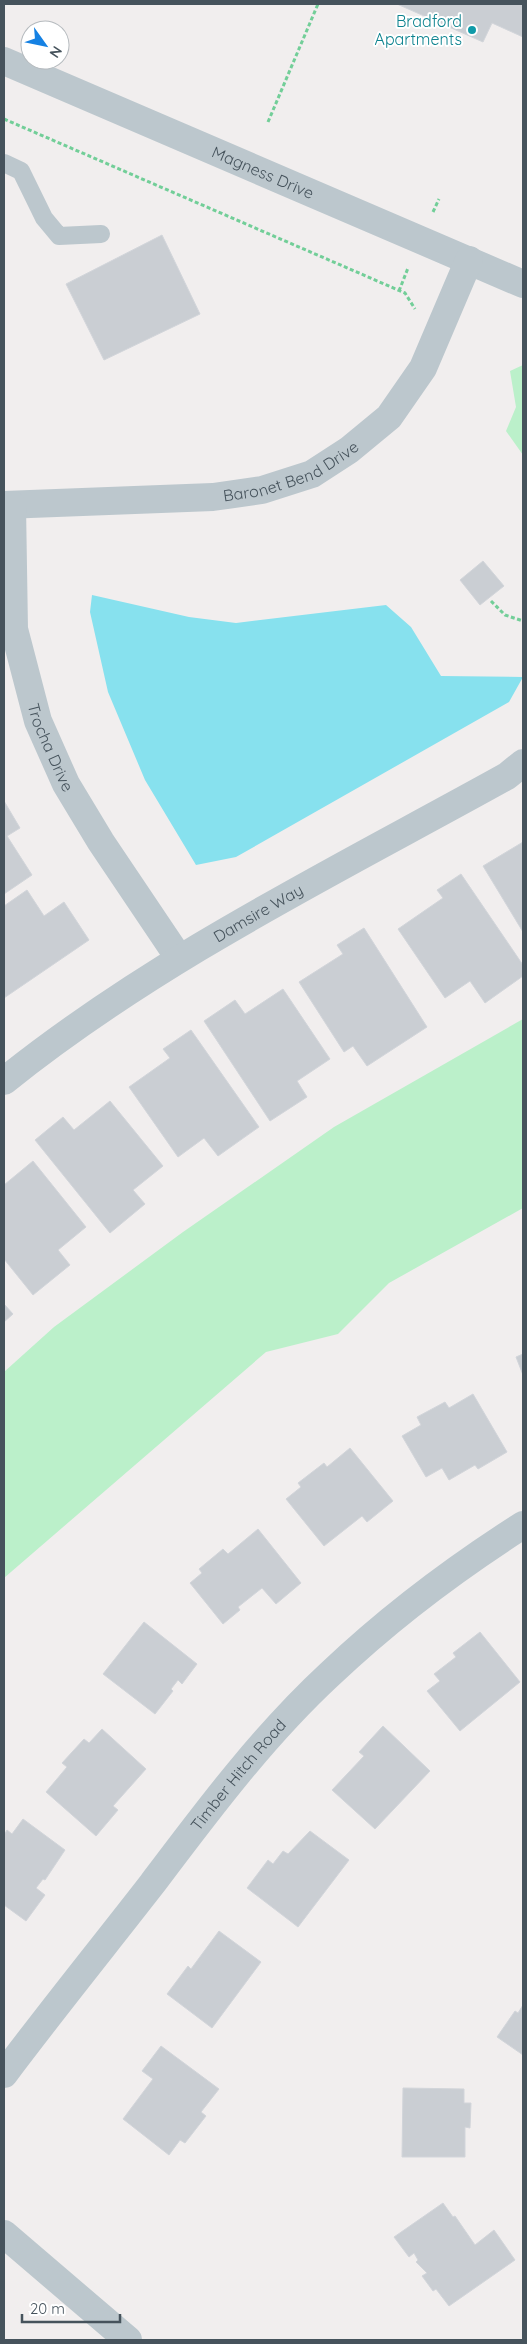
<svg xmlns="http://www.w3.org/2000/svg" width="527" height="2344" font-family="Quicksand,sans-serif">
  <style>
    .green { fill: #bbf0ca }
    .water { fill: #87e1ee }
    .building { fill: #caced3; stroke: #d2d5da }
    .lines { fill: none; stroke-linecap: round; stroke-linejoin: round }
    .path { stroke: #72ce98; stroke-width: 3; stroke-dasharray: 4 2.5; stroke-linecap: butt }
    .lane { stroke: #bcc7cd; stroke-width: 18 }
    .street { stroke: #bcc7cd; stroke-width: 28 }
    .culture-dot { fill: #0f9aa8; stroke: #fff; stroke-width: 2 }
    .labels { text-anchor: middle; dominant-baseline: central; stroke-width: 4; stroke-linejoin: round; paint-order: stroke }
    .culture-label { font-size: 16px; fill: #0d838f; stroke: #fff; text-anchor: end }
    .street-label { font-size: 16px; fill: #46535c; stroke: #fff }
  </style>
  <rect width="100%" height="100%" fill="#f1eeee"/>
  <!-- green -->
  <path class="green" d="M 523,365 L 523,455 L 506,431 L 516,407 L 510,371 Z
    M 523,1019 L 523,1208 L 389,1283 L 338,1334 L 266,1352 L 4,1578 L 4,1372 L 54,1327 L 183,1232 L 334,1127 Z"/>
  <!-- water -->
  <path class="water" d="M 92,595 L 189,617 L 236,623 L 386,605 L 411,627 L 441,676 L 523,677 L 509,702 L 236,857 L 196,865 L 145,780 L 108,692 L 90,612 Z"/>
  <!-- building -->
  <path class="building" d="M 397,4 L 523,4 L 523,37 L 492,23 L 483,42 Z
    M 162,235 L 200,314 L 104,360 L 66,284 Z
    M 483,561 L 504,586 L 480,605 L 460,580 Z
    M 4,801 L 20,828 L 7,836 L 32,875 L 4,894 Z
    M 523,842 L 523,932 L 483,866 Z
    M 461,874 L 523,965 L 523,976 L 485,1003 L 470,981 L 445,998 L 398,929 L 443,898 L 437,890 Z
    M 27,890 L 44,916 L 64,902 L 89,940 L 4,998 L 4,906 Z
    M 364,928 L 427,1027 L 367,1066 L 353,1046 L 344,1052 L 299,982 L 343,954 L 337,945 Z
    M 283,989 L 330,1059 L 297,1081 L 307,1097 L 270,1121 L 204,1021 L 235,1000 L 245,1014 Z
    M 191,1030 L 259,1127 L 218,1156 L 204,1138 L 178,1157 L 129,1087 L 170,1058 L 163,1049 Z
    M 110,1101 L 163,1166 L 133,1190 L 145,1204 L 110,1233 L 35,1140 L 63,1117 L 74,1130 Z
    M 33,1161 L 86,1227 L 58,1250 L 70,1265 L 33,1295 L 4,1259 L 4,1185 Z
    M 4,1304 L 13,1314 L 4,1322 Z
    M 523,1354 L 523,1375 L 516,1357 Z
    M 473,1394 L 507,1452 L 478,1469 L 475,1465 L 449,1480 L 442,1468 L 426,1477 L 402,1436 L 421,1425 L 417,1417 L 445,1402 L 449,1408 Z
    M 350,1448 L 393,1501 L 367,1522 L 362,1516 L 324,1546 L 286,1499 L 301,1487 L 298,1483 L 324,1463 L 327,1467 Z
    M 258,1529 L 301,1583 L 276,1604 L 262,1588 L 238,1607 L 240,1610 L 223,1624 L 190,1583 L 202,1573 L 199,1569 L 223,1549 L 228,1554 Z
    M 144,1622 L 197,1664 L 182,1684 L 178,1680 L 171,1689 L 173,1691 L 155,1714 L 103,1674 Z
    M 480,1632 L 520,1682 L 460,1731 L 427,1691 L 440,1681 L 434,1674 L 456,1657 L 453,1653 Z
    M 383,1726 L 430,1771 L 375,1829 L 332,1790 L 364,1756 L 359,1752 Z
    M 102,1729 L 146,1769 L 113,1806 L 118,1810 L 96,1836 L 46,1792 L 67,1767 L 62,1763 L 84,1739 L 89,1743 Z
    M 23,1819 L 65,1850 L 45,1880 L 43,1879 L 36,1888 L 45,1895 L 26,1921 L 4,1905 L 4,1835 L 7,1830 L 12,1834 Z
    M 310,1831 L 349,1860 L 298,1927 L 247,1888 L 268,1860 L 273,1864 L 283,1851 L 288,1854 Z
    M 219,1931 L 261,1962 L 212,2028 L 167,1994 L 188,1966 L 191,1969 Z
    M 523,2005 L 523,2055 L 497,2037 L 515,2011 L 518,2013 Z
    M 161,2046 L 219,2089 L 201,2112 L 206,2116 L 185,2143 L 180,2140 L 169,2155 L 123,2119 L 153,2079 L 142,2071 Z
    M 403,2088 L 464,2089 L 464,2103 L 471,2103 L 470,2128 L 465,2127 L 465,2157 L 402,2157 Z
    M 443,2203 L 453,2217 L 455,2216 L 475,2245 L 494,2230 L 515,2260 L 449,2306 L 436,2289 L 433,2291 L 422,2276 L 427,2273 L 416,2262 L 418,2260 L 414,2253 L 409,2257 L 394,2237 Z"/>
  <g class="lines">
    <!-- path -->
    <path class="path" d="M 4,119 L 405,293 L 415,309
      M 268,122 L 318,4
      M 433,212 L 439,199
      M 399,291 L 408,268
      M 491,601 L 505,615 L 523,621"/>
    <!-- lane -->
    <path class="lane" d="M 4,163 L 21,171 L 44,218 L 59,236 L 101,234"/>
    <!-- street -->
    <g class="street">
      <path id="s1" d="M 4,61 L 523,284"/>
      <path id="s2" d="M 4,505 L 213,497 L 262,490 L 312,474 L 349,450 L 389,417 L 423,368 L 469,260"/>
      <path id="s3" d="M 12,505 L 14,629 L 38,721 L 66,784 L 101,842 L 179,958"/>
      <path id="s4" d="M 4,1081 C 157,958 336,871 507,776 L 523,763"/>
      <path id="s5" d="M 4,2074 C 52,2010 103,1947 152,1884 C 207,1811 263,1736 330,1674 C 390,1617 454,1569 523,1525"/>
      <path d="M 4,2234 L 128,2340"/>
    </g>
  </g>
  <!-- markers -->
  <circle class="culture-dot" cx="472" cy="30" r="5"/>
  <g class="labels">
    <!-- culture labels -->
    <g class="culture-label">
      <text x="462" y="21">Bradford<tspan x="462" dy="18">Apartments</tspan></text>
    </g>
    <!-- street labels -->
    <g class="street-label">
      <text stroke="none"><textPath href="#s1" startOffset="282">Magness Drive</textPath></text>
      <text stroke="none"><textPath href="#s2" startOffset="292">Baronet Bend Drive</textPath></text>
      <text stroke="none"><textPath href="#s3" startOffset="248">Trocha Drive</textPath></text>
      <text stroke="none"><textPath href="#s4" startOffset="305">Damsire Way</textPath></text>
      <text stroke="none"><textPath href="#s5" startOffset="380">Timber Hitch Road</textPath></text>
    </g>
  </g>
  <!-- border -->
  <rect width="527" height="2344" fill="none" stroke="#46535c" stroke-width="10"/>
  <!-- north arrow -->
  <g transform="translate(45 45) rotate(123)"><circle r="24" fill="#ffffff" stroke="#b5babe"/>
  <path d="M0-4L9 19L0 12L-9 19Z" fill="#1581e3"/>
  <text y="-8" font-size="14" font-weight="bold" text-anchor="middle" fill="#46535c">N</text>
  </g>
  <!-- scale -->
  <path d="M22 2314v8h98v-8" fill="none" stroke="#46535c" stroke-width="2.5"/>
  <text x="30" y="2314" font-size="15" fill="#46535c" stroke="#ffffff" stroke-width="4" paint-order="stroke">20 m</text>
</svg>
